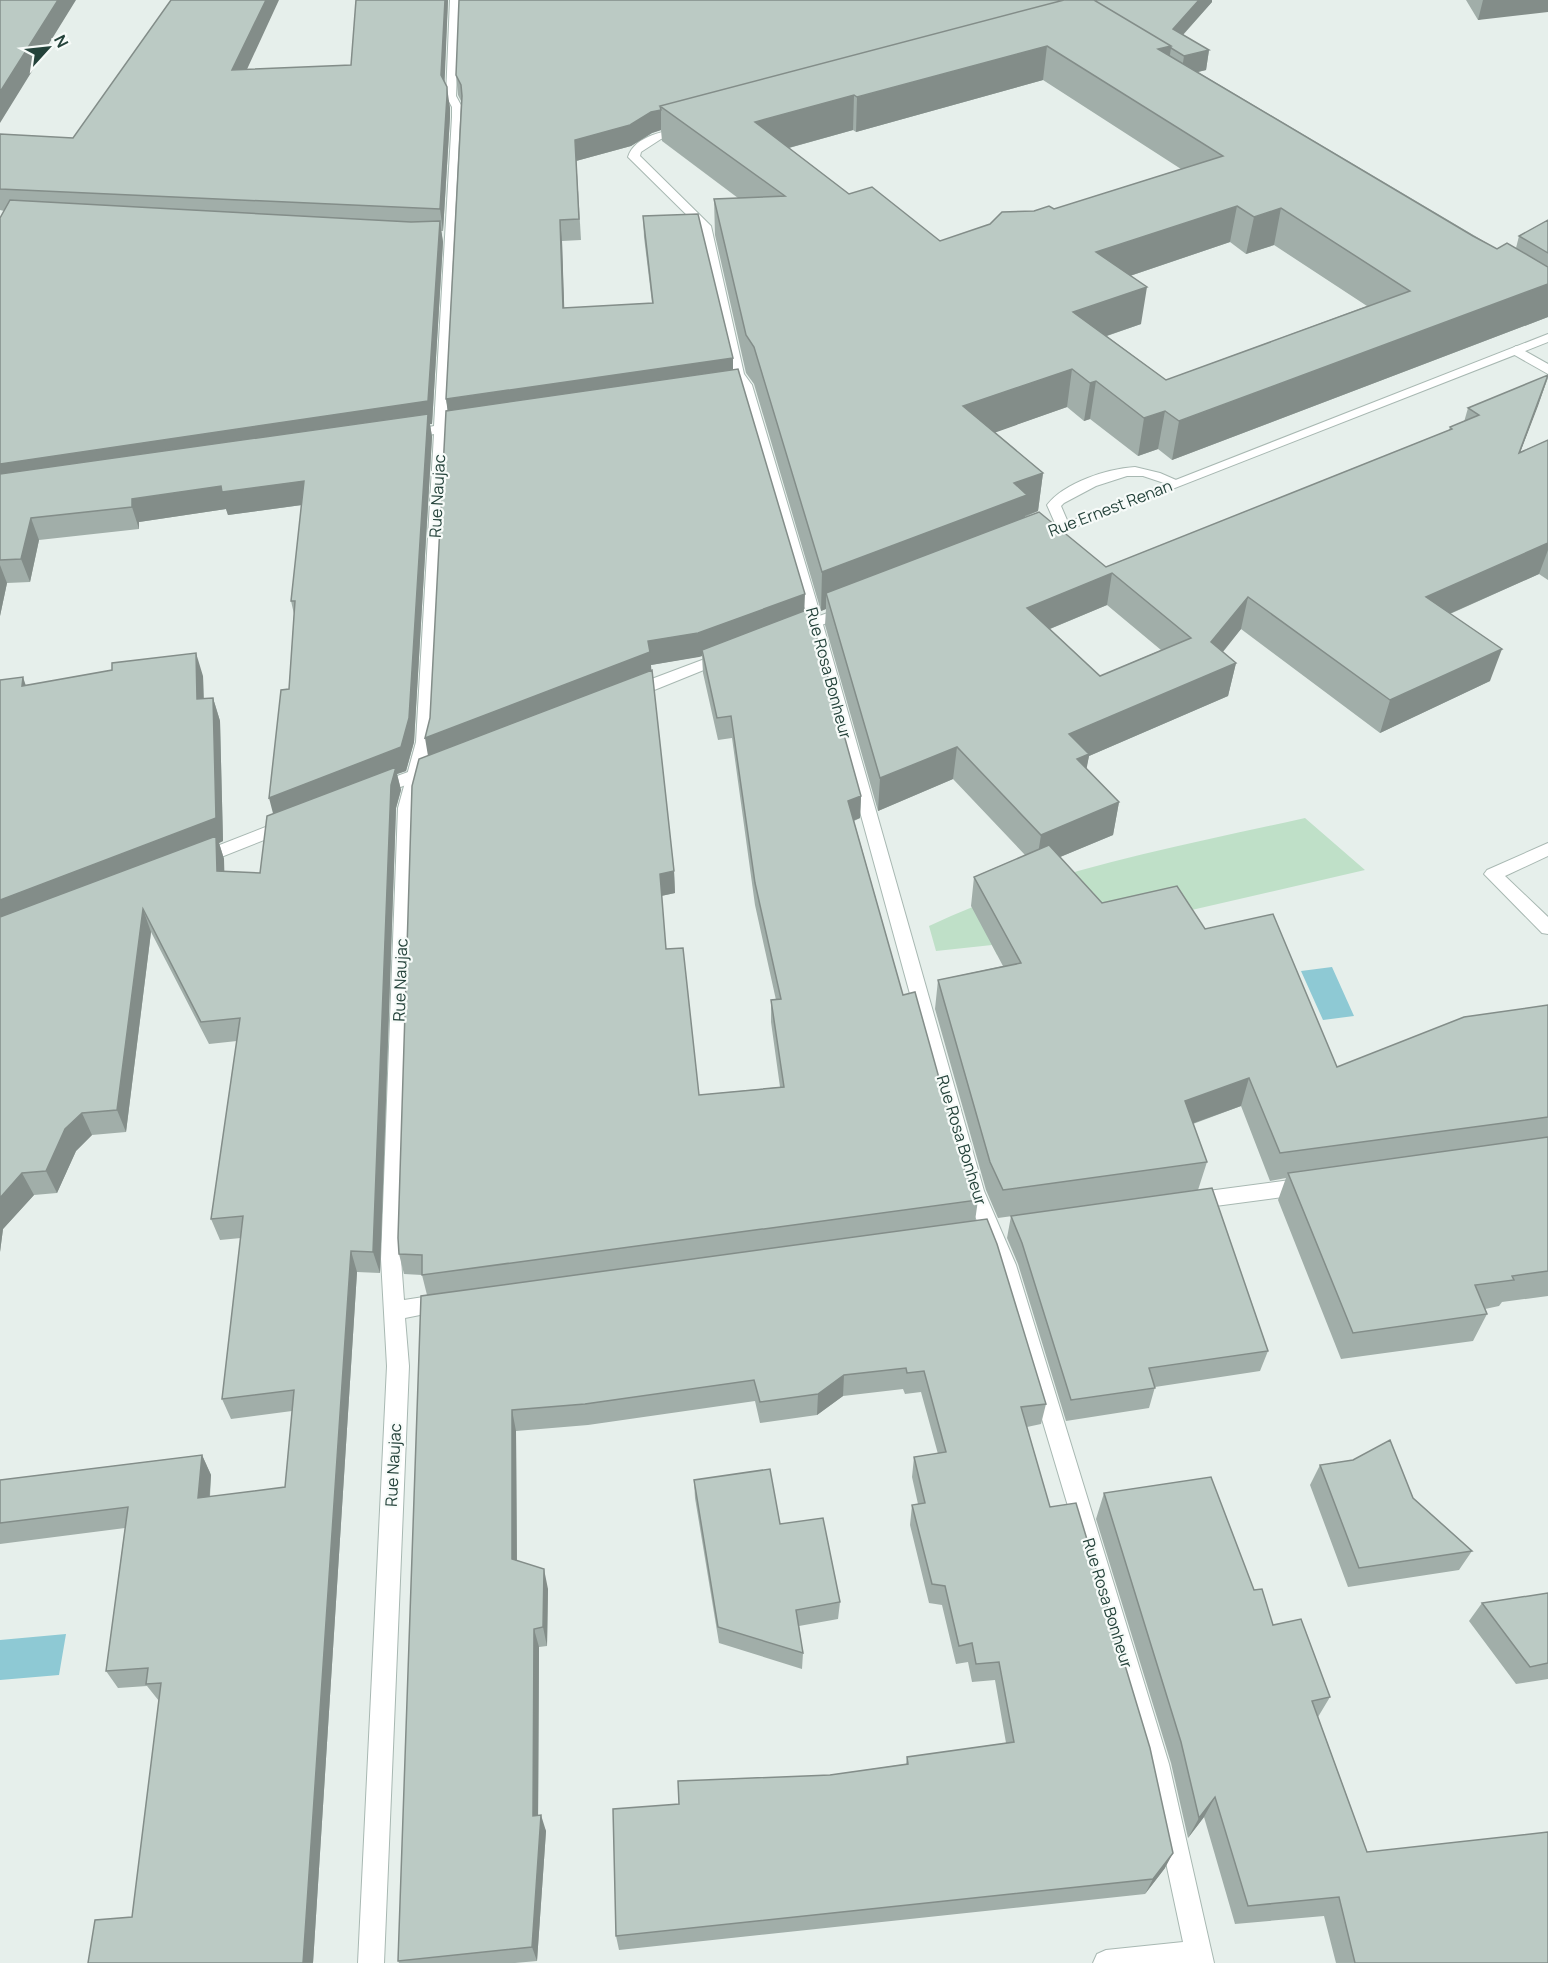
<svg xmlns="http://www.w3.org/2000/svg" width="1548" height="1963" font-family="Manrope,sans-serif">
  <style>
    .green { fill: #bfe0c8 }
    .water { fill: #8ec9d4 }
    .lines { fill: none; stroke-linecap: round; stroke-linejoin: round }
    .service-casing { stroke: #a8b8b2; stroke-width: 2 }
    .minor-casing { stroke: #a8b8b2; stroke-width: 2 }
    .tertiary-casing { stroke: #a8b8b2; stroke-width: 2 }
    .service { fill: #fff; fill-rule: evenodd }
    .minor { fill: #fff; fill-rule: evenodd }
    .tertiary { fill: #fff; fill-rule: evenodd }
    .wall { fill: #a1aea9; fill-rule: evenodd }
    .shaded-wall { fill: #838d89 }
    .building { fill: #bbcac4; stroke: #838d89; stroke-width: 1.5; fill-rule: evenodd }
    .labels { text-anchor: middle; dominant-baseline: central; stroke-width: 4.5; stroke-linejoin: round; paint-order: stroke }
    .street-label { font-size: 16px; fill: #24423a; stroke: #f7fbf9 }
  </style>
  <rect width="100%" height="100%" fill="#e6efeb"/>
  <!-- green -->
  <path class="green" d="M 1305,818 L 1365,870 L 997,955 L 992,945 L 936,951 L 929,926 C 1049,869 1176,847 1305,818 Z"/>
  <!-- water -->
  <path class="water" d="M 1332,967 L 1354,1016 L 1323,1020 L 1301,971 Z
    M 66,1634 L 59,1675 L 0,1680 L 0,1640 Z"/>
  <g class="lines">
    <defs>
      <path id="service" d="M 685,127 L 690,130 L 689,132 L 661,139 L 641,152 L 640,156 L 711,226 L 744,374 L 752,385 L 745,389 L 740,388 L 732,374 L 699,227 L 628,157 C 635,135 666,131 685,127 Z
        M 1516,346 L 1548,364 L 1548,374 L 1511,353 L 1510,350 Z
        M 1135,467 L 1160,473 L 1183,483 L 1176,487 L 1143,476 L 1127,476 L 1096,486 L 1064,503 L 1061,506 L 1070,527 L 1063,531 L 1058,530 L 1047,505 C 1065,482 1107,469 1135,467 Z
        M 1548,843 L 1548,856 L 1505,876 L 1548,917 L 1548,934 L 1542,933 L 1484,874 L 1487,870 Z"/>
      <path id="minor" d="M 450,0 L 460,0 L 456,96 L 462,107 L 462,117 L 447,424 L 467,420 L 474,424 L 472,427 L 447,432 L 432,742 L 414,808 L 401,1259 L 404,1300 L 443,1294 L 450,1297 L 453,1303 L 450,1309 L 405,1318 L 409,1366 L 384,1963 L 358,1963 L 387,1366 L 381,1259 L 398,808 L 416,742 L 434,434 L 409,439 L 402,435 L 404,432 L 434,426 L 452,117 L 452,107 L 446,96 Z
        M 745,381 L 752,385 L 816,600 L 984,1191 L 1016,1265 L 1169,1764 L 1214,1963 L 1093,1963 L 1097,1954 L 1106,1950 L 1183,1942 L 1145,1764 L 996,1265 L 964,1191 L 802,600 L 740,390 L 720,393 L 713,389 L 715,386 Z
        M 1305,1178 L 1312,1180 L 1315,1186 L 1312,1192 L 1305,1194 L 1193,1209 L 1186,1207 L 1183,1201 L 1186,1195 L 1193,1193 Z"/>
      <path id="tertiary" d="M 1548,334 L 1548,342 L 1042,540 L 1037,541 L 1030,537 Z
        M 847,606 L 854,611 L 852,614 L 791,636 L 783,631 L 786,628 Z
        M 726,651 L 734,656 L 731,659 L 637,697 L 631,698 L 623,693 L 625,689 Z
        M 438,761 L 446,767 L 444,771 L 376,796 L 368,790 L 370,786 Z
        M 286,819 L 292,821 L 294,825 L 292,829 L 206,863 L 200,865 L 192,859 L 194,855 Z"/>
    </defs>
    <!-- service casing -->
    <use href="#service" class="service-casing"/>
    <!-- minor casing -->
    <use href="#minor" class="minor-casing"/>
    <!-- tertiary casing -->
    <use href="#tertiary" class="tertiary-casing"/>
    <!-- service -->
    <use href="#service" class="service"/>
    <!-- minor -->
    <use href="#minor" class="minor"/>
    <!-- tertiary -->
    <use href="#tertiary" class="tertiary"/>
  </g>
  <!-- wall -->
  <path class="wall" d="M 356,0 L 448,0 L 444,82 L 450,108 L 450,117 L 443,231 L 441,231 L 443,242 L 432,424 L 430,424 L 432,437 L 414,742 L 406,771 L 397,774 L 401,790 L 396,808 L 380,1273 L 357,1272 L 313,1963 L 88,1963 L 132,1917 L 159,1701 L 147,1686 L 118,1688 L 106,1671 L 125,1528 L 0,1544 L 0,1480 L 202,1455 L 211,1475 L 210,1497 L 285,1487 L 292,1411 L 231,1419 L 222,1399 L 241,1238 L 220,1240 L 211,1219 L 237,1041 L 209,1044 L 151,932 L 126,1132 L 92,1135 L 76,1151 L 57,1193 L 34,1195 L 3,1229 L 0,1252 L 0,680 L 26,685 L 203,676 L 204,699 L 213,698 L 220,721 L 223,841 L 219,843 L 224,859 L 224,871 L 260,873 L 273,814 L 289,689 L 294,614 L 291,601 L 302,505 L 228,515 L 226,509 L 139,522 L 139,529 L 39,540 L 30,582 L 7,583 L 0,616 L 0,218 L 4,211 L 0,210 L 0,134 L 73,138 L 247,70 L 351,65 Z
    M 1466,0 L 1548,0 L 1478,20 Z
    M 1212,2 L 1183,35 L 1209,50 L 1206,70 L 1198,72 L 1497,249 L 1516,248 L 1519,236 L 1548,220 L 1548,317 L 1172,460 L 1158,449 L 1138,456 L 1090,419 L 1084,421 L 1067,407 L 995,432 L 1043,473 L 1038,511 L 1025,517 L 1106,567 L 1449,430 L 1450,427 L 1464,422 L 1468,408 L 1548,378 L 1520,452 L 1548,440 L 1548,580 L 1539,574 L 1450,614 L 1490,681 L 1380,733 L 1241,629 L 1223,652 L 1236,663 L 1228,696 L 1089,756 L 1086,769 L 1119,802 L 1113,835 L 1060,857 L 1102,903 L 1205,929 L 1337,1067 L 1548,1005 L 1548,1296 L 1502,1302 L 1499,1306 L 1485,1309 L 1487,1314 L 1473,1341 L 1341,1359 L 1278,1200 L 1286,1178 L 1270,1181 L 1241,1106 L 1193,1124 L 1207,1162 L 1198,1190 L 998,1218 L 986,1190 L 935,1009 L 938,980 L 1003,966 L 971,906 L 974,877 L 1025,855 L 953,779 L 878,811 L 825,625 L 826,609 L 821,611 L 754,384 L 746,373 L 715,235 L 714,199 L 738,198 L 662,141 L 661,130 L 652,133 L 631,146 L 576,161 L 581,240 L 562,241 L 564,308 L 652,303 L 644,237 L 643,216 L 733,358 L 733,370 L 861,796 L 860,818 L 854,821 L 903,995 L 965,1171 L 978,1200 L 975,1221 L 1046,1404 L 1041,1424 L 1027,1427 L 1050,1507 L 1165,1868 L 1145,1894 L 619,1950 L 616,1936 L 679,1804 L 830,1775 L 906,1764 L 907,1757 L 1006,1743 L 995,1680 L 972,1682 L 968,1662 L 956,1664 L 942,1605 L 929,1603 L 910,1525 L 912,1505 L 918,1504 L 912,1477 L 914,1457 L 938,1454 L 921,1392 L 905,1394 L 903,1389 L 843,1396 L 817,1415 L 760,1423 L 755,1401 L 588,1425 L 516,1431 L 517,1561 L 548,1589 L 547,1646 L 539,1647 L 538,1815 L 546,1831 L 537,1961 L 515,1963 L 399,1963 L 398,1961 L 427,1295 L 422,1275 L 404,1274 L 399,1254 L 448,410 L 446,399 L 461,101 L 458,95 L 456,75 ZM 1043,80 L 1181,169 L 1054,209 L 940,241 L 849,194 L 789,148 L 853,130 L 856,132 ZM 1230,242 L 1246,254 L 1274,245 L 1367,306 L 1166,380 L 1107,336 L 1141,324 L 1130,276 ZM 1107,605 L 1161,650 L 1100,676 L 1050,629 ZM 702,656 L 703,673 L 718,740 L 732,738 L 755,905 L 776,1000 L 771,1000 L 771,1022 L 780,1087 L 699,1095 L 666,949 L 661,896 L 675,893 L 674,871 L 651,665 Z
    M 1011,1216 L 1268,1351 L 1260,1371 L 1155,1387 L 1149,1408 L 1066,1421 L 1018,1264 L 1007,1238 Z
    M 1320,1465 L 1413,1498 L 1472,1551 L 1459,1570 L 1348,1587 L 1310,1485 Z
    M 694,1480 L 780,1524 L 840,1602 L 838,1619 L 799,1626 L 803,1653 L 802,1669 L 719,1643 L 695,1498 Z
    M 1104,1493 L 1254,1590 L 1273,1625 L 1330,1697 L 1318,1717 L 1367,1852 L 1548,1963 L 1336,1963 L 1324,1916 L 1235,1924 L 1204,1817 L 1188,1838 L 1171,1763 L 1096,1519 Z
    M 1548,1593 L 1548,1679 L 1516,1684 L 1469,1621 L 1482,1603 Z"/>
  <!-- shaded-wall -->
  <path class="shaded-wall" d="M 58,0 L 76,0 L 0,123 L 0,92 Z
    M 266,0 L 279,0 L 237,91 L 232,70 Z
    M 445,0 L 448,0 L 444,96 L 441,75 Z
    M 1199,0 L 1212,0 L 1212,2 L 1171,48 L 1166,80 L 1158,49 L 1173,29 Z
    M 1483,0 L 1548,0 L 1548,12 L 1478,20 Z
    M 1047,46 L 1043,80 L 856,132 L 857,97 Z
    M 1209,50 L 1206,70 L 1181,76 L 1184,56 Z
    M 447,87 L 450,108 L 450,117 L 443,231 L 440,209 Z
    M 854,95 L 853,130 L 756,157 L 755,122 Z
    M 661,110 L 661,130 L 652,133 L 631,146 L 576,161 L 581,240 L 575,140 L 651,112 Z
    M 1237,206 L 1230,242 L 1091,289 L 1096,252 Z
    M 1281,208 L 1274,245 L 1246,254 L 1254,217 Z
    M 560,220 L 562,241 L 565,330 L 563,308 Z
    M 440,221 L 443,242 L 432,424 L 430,424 L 432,437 L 414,742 L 406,771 L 397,774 L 401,790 L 396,808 L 380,1273 L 373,1252 L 275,821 L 269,798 L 427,425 L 0,488 L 0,464 Z
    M 1548,284 L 1548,317 L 1172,460 L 1179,421 Z
    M 1147,287 L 1141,324 L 1068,349 L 1073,312 Z
    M 733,358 L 733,380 L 449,421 L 446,399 Z
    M 1072,369 L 1067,407 L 960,445 L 963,406 Z
    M 1548,377 L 1538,406 L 1508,484 L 1519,453 Z
    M 1096,381 L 1090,419 L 1084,421 L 1090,383 Z
    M 1165,411 L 1158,449 L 1138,456 L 1144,418 Z
    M 1043,473 L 1038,511 L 1025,516 L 1023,534 L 826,593 L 826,609 L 821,611 L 822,572 L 1014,483 Z
    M 304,481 L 309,504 L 228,515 L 226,509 L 139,522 L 139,529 L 132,507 L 132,499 L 221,486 Z
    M 31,518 L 39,540 L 30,582 L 21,559 Z
    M 1548,543 L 1548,550 L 1539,574 L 1415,629 L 1426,597 Z
    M 0,565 L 7,583 L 0,616 Z
    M 1112,573 L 1107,605 L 1023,640 L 1027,608 Z
    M 805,594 L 804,617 L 702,650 L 702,656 L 699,657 L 651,665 L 651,676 L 429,762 L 425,738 L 648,641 Z
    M 1248,597 L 1241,629 L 1204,675 L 1211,642 Z
    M 1502,649 L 1490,681 L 1380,733 L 1390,700 Z
    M 196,653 L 203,676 L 204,722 L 197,699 Z
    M 1236,663 L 1228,696 L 1089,756 L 1083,787 L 1069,734 Z
    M 23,677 L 31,701 L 22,686 Z
    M 213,698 L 220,721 L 223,841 L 219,843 L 224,859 L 225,894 L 0,927 L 0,900 Z
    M 957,747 L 953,779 L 878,811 L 880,778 Z
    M 861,796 L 860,818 L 847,823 L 848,801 Z
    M 1119,802 L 1113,835 L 1036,867 L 1041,835 Z
    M 674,871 L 675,893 L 661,896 L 660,874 Z
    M 143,909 L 151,932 L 126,1132 L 117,1110 Z
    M 1249,1078 L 1241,1106 L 1177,1129 L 1185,1101 Z
    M 82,1113 L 92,1135 L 76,1151 L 57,1193 L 46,1171 L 65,1129 Z
    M 22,1173 L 34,1195 L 3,1229 L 0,1252 L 0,1198 Z
    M 351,1251 L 357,1272 L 313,1963 L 303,1963 Z
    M 844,1375 L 843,1396 L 817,1415 L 818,1394 Z
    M 512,1410 L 516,1431 L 517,1578 L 512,1559 Z
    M 202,1455 L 211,1475 L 208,1518 L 198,1498 Z
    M 544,1569 L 548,1589 L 547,1646 L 543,1627 Z
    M 534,1629 L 539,1647 L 538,1831 L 533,1816 Z
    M 1215,1797 L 1204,1817 L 1188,1838 L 1199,1818 Z
    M 541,1815 L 546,1831 L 537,1961 L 532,1947 Z
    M 1173,1853 L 1165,1868 L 1145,1894 L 1153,1879 Z"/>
  <!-- building -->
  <path class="building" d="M 0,0 L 58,0 L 0,92 Z
    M 171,0 L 266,0 L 232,70 L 351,65 L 356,0 L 445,0 L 441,75 L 447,87 L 447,96 L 440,209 L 0,189 L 0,134 L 73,138 Z
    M 459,0 L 1064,0 L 660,106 L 661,110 L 651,112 L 630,125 L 575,140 L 579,219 L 560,220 L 563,308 L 653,303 L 643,216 L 698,214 L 733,358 L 446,399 L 462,96 L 461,85 L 456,75 Z
    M 1064,0 L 1094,0 L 1171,46 L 1158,49 L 1473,236 L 1497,249 L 1507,243 L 1548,267 L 1548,284 L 1179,421 L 1165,411 L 1144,418 L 1096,381 L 1090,383 L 1072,369 L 963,406 L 1043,473 L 1014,483 L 1027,495 L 822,572 L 754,347 L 746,335 L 714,199 L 785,196 L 660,106 ZM 1047,46 L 1223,156 L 1054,209 L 1049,206 L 1034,211 L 1002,212 L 990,224 L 940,241 L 872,187 L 849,194 L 755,122 L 854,95 L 857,97 ZM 1237,206 L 1254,217 L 1281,208 L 1410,291 L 1166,380 L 1073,312 L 1147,287 L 1096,252 Z
    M 1094,0 L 1199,0 L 1173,29 L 1209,50 L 1184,56 L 1171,48 L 1171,46 Z
    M 10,200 L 411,222 L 440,221 L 428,401 L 0,464 L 0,218 Z
    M 1548,220 L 1548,253 L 1519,236 Z
    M 738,369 L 805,594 L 698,633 L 648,641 L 650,652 L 425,738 L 430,718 L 446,411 Z
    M 1548,375 L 1519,453 L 1548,440 L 1548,543 L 1426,597 L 1502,649 L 1390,700 L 1248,597 L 1211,642 L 1236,663 L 1069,734 L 1089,754 L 1077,759 L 1119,802 L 1041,835 L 957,747 L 880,778 L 826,593 L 1039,512 L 1106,567 L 1452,429 L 1450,427 L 1479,415 L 1468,408 ZM 1112,573 L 1191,638 L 1100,676 L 1027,608 Z
    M 428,414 L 409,718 L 401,747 L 269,798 L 281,690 L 289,689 L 295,601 L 291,601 L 304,481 L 222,492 L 221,486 L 132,499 L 132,507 L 31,518 L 21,559 L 0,560 L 0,474 Z
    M 809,609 L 861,796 L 848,801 L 903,995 L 915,992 L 965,1171 L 978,1200 L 422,1275 L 422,1255 L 399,1254 L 398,1238 L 412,786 L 419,759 L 652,670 L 674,871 L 660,874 L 666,949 L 683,948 L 699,1095 L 784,1087 L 771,1000 L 781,999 L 755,883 L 731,716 L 717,718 L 702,650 Z
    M 196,653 L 197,699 L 213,698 L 216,818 L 0,900 L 0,680 L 23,677 L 22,686 L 112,670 L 112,663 Z
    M 396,767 L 391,785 L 373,1252 L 351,1251 L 303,1963 L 88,1963 L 95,1920 L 132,1917 L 161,1683 L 146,1684 L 148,1668 L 106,1671 L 128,1507 L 0,1523 L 0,1480 L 202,1455 L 198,1498 L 285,1487 L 294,1390 L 222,1399 L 243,1216 L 211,1219 L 240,1018 L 201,1022 L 143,909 L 117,1110 L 82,1113 L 65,1129 L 46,1171 L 22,1173 L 0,1198 L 0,917 L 216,836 L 217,871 L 260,873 L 267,816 Z
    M 1049,845 L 1102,903 L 1177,886 L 1205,929 L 1273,914 L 1337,1067 L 1464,1017 L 1548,1005 L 1548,1117 L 1280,1153 L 1249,1078 L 1185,1101 L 1207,1162 L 1003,1190 L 990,1162 L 938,980 L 1021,963 L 974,877 Z
    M 1548,1137 L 1548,1271 L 1512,1276 L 1514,1280 L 1475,1285 L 1487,1314 L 1353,1333 L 1288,1173 Z
    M 1212,1188 L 1268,1351 L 1149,1368 L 1155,1388 L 1071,1400 L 1022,1243 L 1011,1216 Z
    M 987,1219 L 997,1244 L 1046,1404 L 1021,1407 L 1050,1507 L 1076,1503 L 1150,1748 L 1173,1853 L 1153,1879 L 616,1936 L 613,1809 L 679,1804 L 678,1781 L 830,1775 L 908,1764 L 907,1757 L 1014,1742 L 999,1662 L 976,1664 L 972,1643 L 959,1646 L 945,1586 L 932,1584 L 912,1505 L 925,1503 L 914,1457 L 946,1452 L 924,1371 L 907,1373 L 906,1368 L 844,1375 L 818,1394 L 760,1402 L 754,1380 L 585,1404 L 512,1410 L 512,1559 L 544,1569 L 543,1627 L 534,1629 L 533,1816 L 541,1815 L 532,1947 L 398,1961 L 421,1296 Z
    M 1390,1440 L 1413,1498 L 1472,1551 L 1359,1568 L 1320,1465 L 1353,1460 Z
    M 770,1469 L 780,1524 L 823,1518 L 840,1602 L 796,1610 L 803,1653 L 718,1627 L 694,1480 Z
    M 1211,1477 L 1254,1590 L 1262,1589 L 1273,1625 L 1301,1619 L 1330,1697 L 1312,1701 L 1367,1852 L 1548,1832 L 1548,1963 L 1355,1963 L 1339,1897 L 1248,1906 L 1215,1797 L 1199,1818 L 1181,1742 L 1104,1493 Z
    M 1548,1593 L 1548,1663 L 1530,1667 L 1482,1603 Z"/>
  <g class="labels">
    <!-- street labels -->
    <g class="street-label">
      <text transform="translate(437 496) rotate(-87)">Rue Naujac</text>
      <text transform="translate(1110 508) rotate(-21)">Rue Ernest Renan</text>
      <text transform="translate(829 673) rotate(75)">Rue Rosa Bonheur</text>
      <text transform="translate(400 980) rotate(-88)">Rue Naujac</text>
      <text transform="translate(962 1140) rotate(73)">Rue Rosa Bonheur</text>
      <text transform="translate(393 1465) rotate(-87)">Rue Naujac</text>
      <text transform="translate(1108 1603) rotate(73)">Rue Rosa Bonheur</text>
    </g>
  </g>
  <!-- north arrow -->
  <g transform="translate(48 48) rotate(63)" stroke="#f7fbf9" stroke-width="4.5" paint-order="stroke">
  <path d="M0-4.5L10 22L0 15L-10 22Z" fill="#24423a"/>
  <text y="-9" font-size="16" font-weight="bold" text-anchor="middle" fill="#24423a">N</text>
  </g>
</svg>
